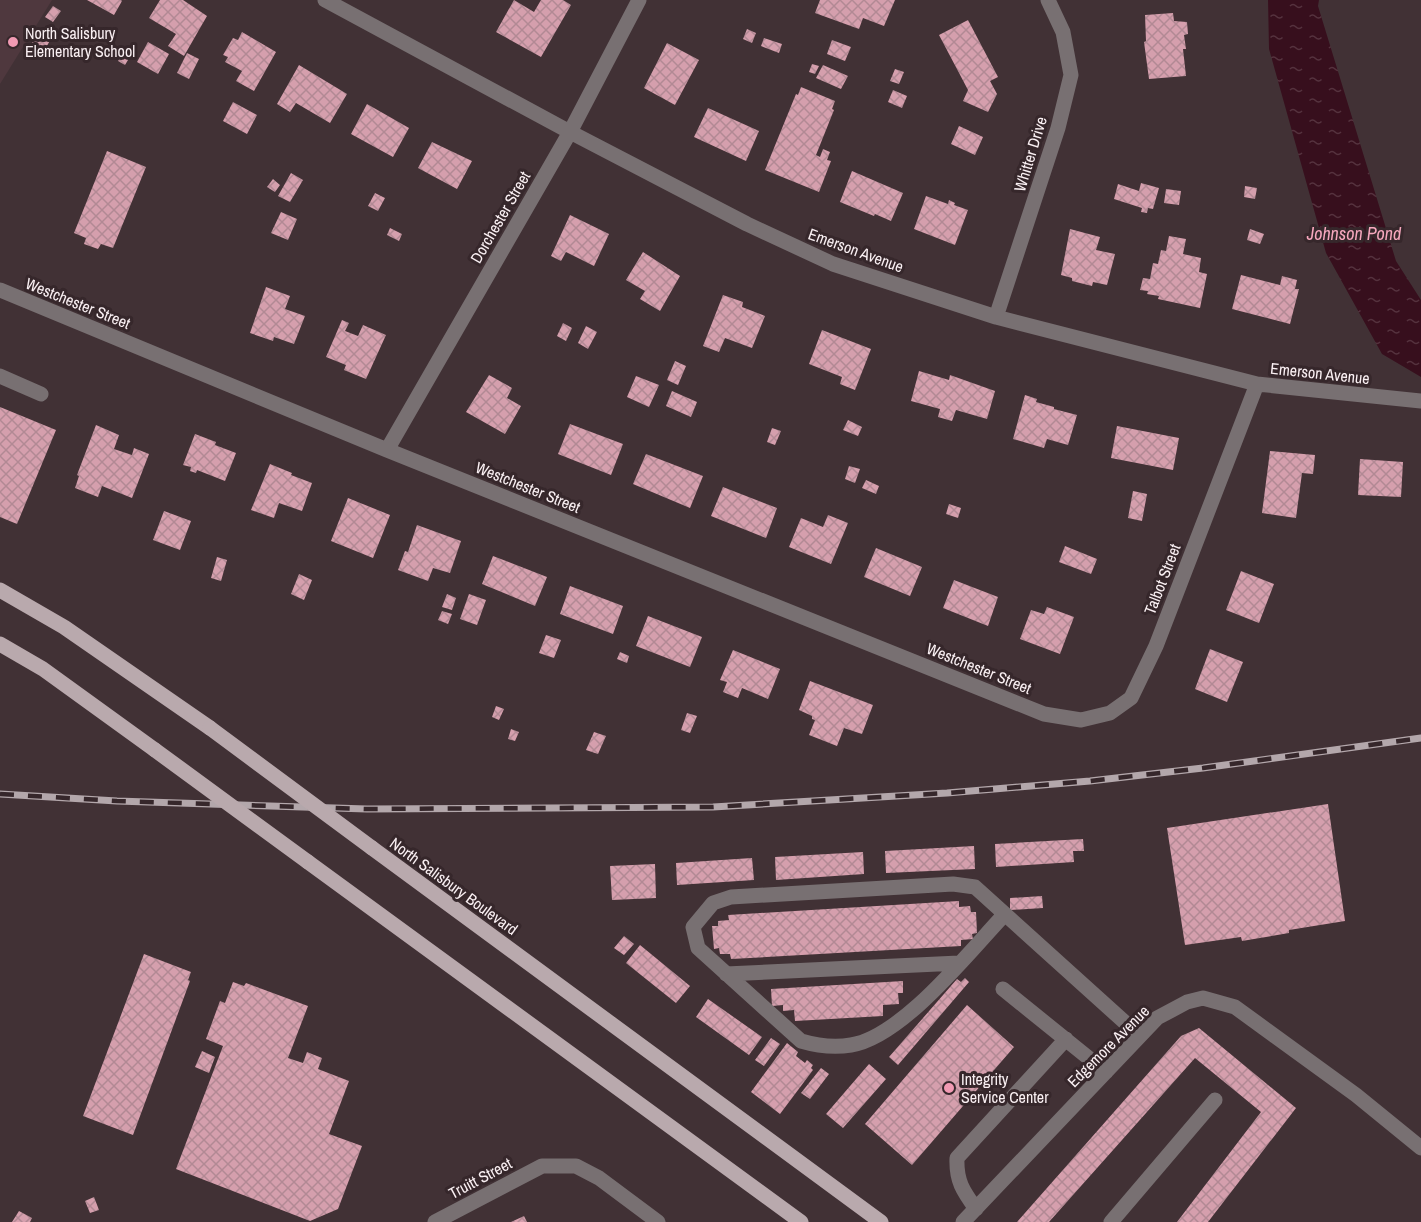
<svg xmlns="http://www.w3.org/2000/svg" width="1421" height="1222" font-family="'Archivo Narrow',sans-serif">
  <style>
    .built { fill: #4f383e }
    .water { fill: url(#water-ripples) }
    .building { fill: url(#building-cross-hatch) }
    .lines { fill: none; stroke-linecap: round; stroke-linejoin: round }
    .minor { stroke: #787072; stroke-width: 15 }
    .major { stroke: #b9a9ad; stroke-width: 15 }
    .rail-casing { stroke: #b3a7ab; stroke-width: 7 }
    .rail { stroke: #36272b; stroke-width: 4.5; stroke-dasharray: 14; stroke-linecap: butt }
    .major-bridge { stroke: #b9a9ad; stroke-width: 15 }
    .poi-dot { fill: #f19ab3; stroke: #36272b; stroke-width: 2 }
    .labels { text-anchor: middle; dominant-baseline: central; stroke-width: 6; stroke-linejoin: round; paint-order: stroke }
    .poi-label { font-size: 16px; fill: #faf0f3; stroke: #36272b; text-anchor: start }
    .street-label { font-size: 16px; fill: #faf0f3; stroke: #36272b }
    .water-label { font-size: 18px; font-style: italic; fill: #f7a8be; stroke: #36272b }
  </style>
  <defs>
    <pattern id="water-ripples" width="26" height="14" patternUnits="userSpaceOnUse" patternTransform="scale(1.5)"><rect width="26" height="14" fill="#370f1d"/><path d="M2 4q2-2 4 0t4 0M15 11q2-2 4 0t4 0" fill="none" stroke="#55323e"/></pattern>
    <pattern id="building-cross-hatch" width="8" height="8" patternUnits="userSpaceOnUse" patternTransform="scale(1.5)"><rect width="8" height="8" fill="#d59fad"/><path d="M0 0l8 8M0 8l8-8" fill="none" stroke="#b28994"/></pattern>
  </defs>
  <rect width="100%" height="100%" fill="#413135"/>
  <!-- built -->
  <path class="built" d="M 0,0 L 52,0 L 0,84 Z"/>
  <!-- water -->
  <path class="water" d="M 1268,0 L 1319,0 L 1318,6 L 1396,261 L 1421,300 L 1421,377 L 1382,354 L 1326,253 L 1269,49 Z"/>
  <!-- building -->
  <path class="building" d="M 87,0 L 121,0 L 122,1 L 114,15 Z
    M 160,0 L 183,0 L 207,16 L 184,56 L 168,46 L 176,34 L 149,18 Z
    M 514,0 L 534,12 L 541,0 L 563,0 L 571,5 L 541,57 L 496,32 Z
    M 820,0 L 895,0 L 884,26 L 863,18 L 859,29 L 815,13 Z
    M 53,6 L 61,11 L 53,22 L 45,17 Z
    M 1173,13 L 1174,21 L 1187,22 L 1188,34 L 1184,35 L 1186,49 L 1183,49 L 1186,76 L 1149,79 L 1144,42 L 1146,41 L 1145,15 Z
    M 968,20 L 998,77 L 990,81 L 997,94 L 988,112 L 963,101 L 968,90 L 939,35 Z
    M 747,29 L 756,33 L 752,43 L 743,39 Z
    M 40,30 L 52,37 L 44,51 L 32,43 Z
    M 242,32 L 276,52 L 254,91 L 236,81 L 242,71 L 225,62 L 228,57 L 223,55 L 233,38 L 238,40 Z
    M 764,38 L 782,44 L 779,53 L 761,46 Z
    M 832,40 L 851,47 L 845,61 L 827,54 Z
    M 148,42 L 169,54 L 158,74 L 137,62 Z
    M 667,43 L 699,60 L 675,105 L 644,88 Z
    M 124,51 L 131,55 L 125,65 L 118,61 Z
    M 187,53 L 199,59 L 189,79 L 177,73 Z
    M 812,64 L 819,66 L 815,74 L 809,72 Z
    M 299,65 L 347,94 L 330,123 L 296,103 L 290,112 L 277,104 Z
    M 823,65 L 848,76 L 841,89 L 816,78 Z
    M 895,69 L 904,72 L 899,84 L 890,81 Z
    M 801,87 L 835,101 L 832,109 L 834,110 L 816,155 L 820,157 L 823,149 L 830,152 L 827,160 L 831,161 L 819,192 L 765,170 L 796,94 L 798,95 Z
    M 893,90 L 907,96 L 902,108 L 888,102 Z
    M 233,102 L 257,115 L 247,134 L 223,121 Z
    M 367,104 L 409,128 L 393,157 L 351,134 Z
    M 708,108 L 759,131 L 746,161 L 694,137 Z
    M 959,126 L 983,137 L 975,155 L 951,144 Z
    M 432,142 L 472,161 L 457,189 L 418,168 Z
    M 107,151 L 146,167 L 113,248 L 101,244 L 98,249 L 84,244 L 86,238 L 74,233 Z
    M 852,171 L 903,193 L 891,221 L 875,214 L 874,216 L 840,202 Z
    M 291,173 L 303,180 L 290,202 L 278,196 Z
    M 273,179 L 280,185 L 275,192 L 267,187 Z
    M 1141,183 L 1159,188 L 1153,209 L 1148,208 L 1147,213 L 1141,212 L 1142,208 L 1114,199 L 1118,184 L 1139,191 Z
    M 1245,186 L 1257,188 L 1255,199 L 1244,197 Z
    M 1166,189 L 1181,191 L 1179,205 L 1164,203 Z
    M 375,193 L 385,198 L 378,211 L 368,206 Z
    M 926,196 L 948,204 L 949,200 L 955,203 L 954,205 L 968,210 L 955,245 L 914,229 Z
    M 281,212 L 297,219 L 288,240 L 271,233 Z
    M 570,215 L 609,234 L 594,266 L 566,252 L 561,261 L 551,256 Z
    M 390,228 L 402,234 L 399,241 L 387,235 Z
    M 1070,229 L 1100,237 L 1096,250 L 1115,254 L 1107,285 L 1093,282 L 1092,286 L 1072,281 L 1072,278 L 1061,275 Z
    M 1250,229 L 1264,234 L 1260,244 L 1247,240 Z
    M 1169,236 L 1186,239 L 1183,254 L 1201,258 L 1199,272 L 1207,274 L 1200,308 L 1158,299 L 1159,296 L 1147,294 L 1148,291 L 1140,290 L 1143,278 L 1150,279 L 1153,263 L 1158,264 L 1161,250 L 1166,251 Z
    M 643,252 L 680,276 L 660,311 L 640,299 L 645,291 L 626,280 Z
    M 1241,275 L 1280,285 L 1282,276 L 1297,280 L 1295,289 L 1299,289 L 1290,324 L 1232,309 Z
    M 266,287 L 290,296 L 285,309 L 305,316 L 294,344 L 274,337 L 273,341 L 250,333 Z
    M 723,295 L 743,302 L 742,307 L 765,316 L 752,348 L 725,338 L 719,352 L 703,346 Z
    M 342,320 L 349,323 L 345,331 L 358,336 L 363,325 L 386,335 L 366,379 L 344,370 L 346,365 L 326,357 Z
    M 563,323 L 572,328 L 566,341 L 557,336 Z
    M 586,326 L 597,332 L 588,349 L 578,343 Z
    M 822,330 L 871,349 L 855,390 L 840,384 L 842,377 L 809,364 Z
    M 675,361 L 686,366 L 678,385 L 667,380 Z
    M 919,371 L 949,380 L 950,375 L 995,391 L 987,419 L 956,410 L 952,421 L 938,417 L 940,409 L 911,401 Z
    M 489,375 L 512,388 L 507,398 L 521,406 L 505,434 L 466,412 Z
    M 636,376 L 659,385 L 649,407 L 627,397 Z
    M 672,391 L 697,402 L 691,417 L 666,406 Z
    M 1025,395 L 1037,399 L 1036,402 L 1054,407 L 1054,409 L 1077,415 L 1068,445 L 1047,439 L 1044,448 L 1013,439 Z
    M 0,407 L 56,430 L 17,524 L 0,517 Z
    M 848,420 L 862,427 L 858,436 L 843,430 Z
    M 570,424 L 623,444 L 611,475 L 558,454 Z
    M 96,425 L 119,435 L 114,449 L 132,455 L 134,448 L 149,454 L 132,498 L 102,486 L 98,497 L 75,488 L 79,476 L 77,475 Z
    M 1117,426 L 1179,438 L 1173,470 L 1111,458 Z
    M 772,428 L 781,431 L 775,445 L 767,442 Z
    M 195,434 L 216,442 L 215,445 L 236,453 L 225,481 L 197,470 L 196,473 L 190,471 L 191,467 L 183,465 Z
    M 1270,451 L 1315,455 L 1313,474 L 1302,473 L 1296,518 L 1262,513 Z
    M 646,454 L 703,476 L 690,508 L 633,484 Z
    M 1360,459 L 1403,462 L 1401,497 L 1358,495 Z
    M 270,464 L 292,473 L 291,475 L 312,483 L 302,511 L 279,503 L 274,518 L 251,510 Z
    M 849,466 L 860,469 L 855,483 L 845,479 Z
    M 866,480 L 879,486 L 876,494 L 862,488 Z
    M 723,487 L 777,508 L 766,538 L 711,516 Z
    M 1133,491 L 1147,494 L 1142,521 L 1128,518 Z
    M 348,498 L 390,515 L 373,558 L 331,541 Z
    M 949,504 L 961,508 L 958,518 L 946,514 Z
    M 164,511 L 191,521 L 180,550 L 153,540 Z
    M 828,515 L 848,523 L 831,564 L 789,547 L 801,518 L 823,527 Z
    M 417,525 L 461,541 L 450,573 L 433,568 L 428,581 L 398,570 L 405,551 L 408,552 Z
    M 1065,546 L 1097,559 L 1091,574 L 1059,562 Z
    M 876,548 L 922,567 L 910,596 L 864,577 Z
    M 493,556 L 547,577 L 535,606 L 482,584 Z
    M 217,557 L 227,560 L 221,581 L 211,578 Z
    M 1241,571 L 1274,584 L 1259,623 L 1226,610 Z
    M 299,574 L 312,580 L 304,600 L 291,594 Z
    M 954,580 L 998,597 L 988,626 L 943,608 Z
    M 570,586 L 623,606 L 613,634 L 560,614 Z
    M 447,594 L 456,598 L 452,610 L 442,607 Z
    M 469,594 L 486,600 L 477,625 L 460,619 Z
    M 1047,607 L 1074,617 L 1060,654 L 1020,639 L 1031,610 L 1044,614 Z
    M 442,611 L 452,614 L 448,624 L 438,620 Z
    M 648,616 L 702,637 L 690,667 L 636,646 Z
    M 546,635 L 561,640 L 554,658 L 539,653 Z
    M 1210,649 L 1243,662 L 1227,702 L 1195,689 Z
    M 733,650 L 780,669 L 768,699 L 742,688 L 738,698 L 723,692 L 727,682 L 720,680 Z
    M 620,652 L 629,656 L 627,663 L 617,659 Z
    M 810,681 L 873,705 L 862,734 L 844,728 L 837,746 L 809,735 L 815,720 L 812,719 L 812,716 L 799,710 Z
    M 496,706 L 504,709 L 499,720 L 492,717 Z
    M 687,713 L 697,716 L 690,733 L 681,730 Z
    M 511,729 L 519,732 L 515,741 L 508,739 Z
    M 594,732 L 606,736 L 598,754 L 586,750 Z
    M 1328,804 L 1345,921 L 1289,930 L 1289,933 L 1242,941 L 1241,937 L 1185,945 L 1167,828 Z
    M 1083,839 L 1084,851 L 1073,851 L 1074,862 L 996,867 L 995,844 Z
    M 974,846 L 975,869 L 886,873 L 885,851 Z
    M 863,852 L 864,874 L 776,880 L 775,857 Z
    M 752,858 L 754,880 L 677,885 L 676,863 Z
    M 655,864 L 656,898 L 612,900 L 610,866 Z
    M 1042,896 L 1043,908 L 1010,910 L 1010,898 Z
    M 959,901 L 959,907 L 970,906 L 971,912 L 976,912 L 977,933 L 972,934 L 973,939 L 961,940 L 961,946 L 731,959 L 730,954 L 720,954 L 719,948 L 714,949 L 712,926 L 718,926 L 718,921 L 729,920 L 728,915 Z
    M 624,936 L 634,944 L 624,955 L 614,948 Z
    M 640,945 L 690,986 L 676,1003 L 626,963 Z
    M 144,954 L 191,972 L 188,980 L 190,981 L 133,1135 L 83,1116 Z
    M 965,978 L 969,982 L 898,1065 L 889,1057 L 957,979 L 961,982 Z
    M 903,981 L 903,993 L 898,993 L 899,1004 L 883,1005 L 883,1016 L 795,1021 L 794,1010 L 783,1011 L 783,1005 L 772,1006 L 771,989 Z
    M 233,982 L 244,986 L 246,983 L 308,1006 L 288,1058 L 303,1063 L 307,1052 L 322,1058 L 318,1069 L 349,1081 L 329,1134 L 362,1146 L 338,1209 L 310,1221 L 176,1169 L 223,1046 L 206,1039 L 220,1001 L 225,1003 Z
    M 708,999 L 762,1037 L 749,1055 L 696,1017 Z
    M 967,1005 L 1014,1047 L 912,1165 L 865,1124 Z
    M 1199,1028 L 1296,1108 L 1208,1222 L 1177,1222 L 1261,1112 L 1195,1058 L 1049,1222 L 1017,1222 L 1181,1036 Z
    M 771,1038 L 780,1044 L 764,1066 L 755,1060 Z
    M 787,1043 L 798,1052 L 796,1056 L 805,1063 L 807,1060 L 813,1065 L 811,1068 L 813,1070 L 780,1114 L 751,1092 Z
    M 202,1051 L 215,1057 L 209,1073 L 195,1067 Z
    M 869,1064 L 886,1079 L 843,1128 L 826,1114 Z
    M 821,1068 L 829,1074 L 810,1099 L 801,1093 Z
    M 94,1197 L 99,1210 L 90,1213 L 85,1201 Z
    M 19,1211 L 32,1218 L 30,1222 L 12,1222 Z
    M 524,1216 L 527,1222 L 511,1222 Z"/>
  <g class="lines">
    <!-- minor -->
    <path class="minor" d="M 325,0 L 570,132 L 747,224 L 833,264 L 996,317 L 1257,384 L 1421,401
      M 0,290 L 387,450 L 1044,714 L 1081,720 L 1110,713 L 1131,698 L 1156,646 L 1257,384
      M 996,317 L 1058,128 L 1071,75 L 1063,32 L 1048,0
      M 0,376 L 41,394
      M 387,450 L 570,132 L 639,0
      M 1004,915 C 968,953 902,1037 851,1045 C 834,1048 818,1046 801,1041 L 698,948 L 693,927 L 713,903 L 731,897 L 953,884 L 975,887 L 1140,1036
      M 726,974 L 959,963
      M 1003,989 L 1106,1072
      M 976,1209 C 963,1191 956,1181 957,1158 L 1066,1039
      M 435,1222 L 542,1166 L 576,1166 L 599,1178 L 658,1222
      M 963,1222 L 1157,1018 L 1187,1002 L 1203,998 L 1235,1007 L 1356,1095 L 1421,1148
      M 1111,1222 L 1215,1100"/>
    <!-- major -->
    <path class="major" d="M 0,590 L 64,627 L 210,728
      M 0,644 L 43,669 L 155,750
      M 372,848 L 881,1222
      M 308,862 L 801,1222"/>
    <defs>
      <path id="rail" d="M 0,794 L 117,801 L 367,809 L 713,807 L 947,793 L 1090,781 L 1203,768 L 1421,738"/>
    </defs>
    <!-- rail casing -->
    <use href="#rail" class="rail-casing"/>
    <!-- rail -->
    <use href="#rail" class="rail"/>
    <!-- major-bridge -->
    <path class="major-bridge" d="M 210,728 L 372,848
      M 155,750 L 308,862"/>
  </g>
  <!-- markers -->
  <g class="poi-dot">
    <circle cx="13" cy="42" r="6"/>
    <circle cx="949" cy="1088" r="6"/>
  </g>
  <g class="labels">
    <!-- poi labels -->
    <g class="poi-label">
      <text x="25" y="33">North Salisbury<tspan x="25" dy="18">Elementary School</tspan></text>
      <text x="961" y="1079">Integrity<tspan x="961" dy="18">Service Center</tspan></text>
    </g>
    <!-- street labels -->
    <g class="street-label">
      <text transform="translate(1030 154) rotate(-73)">Whitter Drive</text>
      <text transform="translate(500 217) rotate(-60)">Dorchester Street</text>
      <text transform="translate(856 250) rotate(20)">Emerson Avenue</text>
      <text transform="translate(78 303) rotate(22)">Westchester Street</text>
      <text transform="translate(1320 373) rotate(6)">Emerson Avenue</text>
      <text transform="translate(528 487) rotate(22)">Westchester Street</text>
      <text transform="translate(1162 579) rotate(-69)">Talbot Street</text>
      <text transform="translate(979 668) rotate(22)">Westchester Street</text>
      <text transform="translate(454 886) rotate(36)">North Salisbury Boulevard</text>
      <text transform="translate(1108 1046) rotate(-45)">Edgemore Avenue</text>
      <text transform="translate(480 1178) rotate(-28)">Truitt Street</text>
    </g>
    <!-- water labels -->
    <g class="water-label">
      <text x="1354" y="233">Johnson Pond</text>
    </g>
  </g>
</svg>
